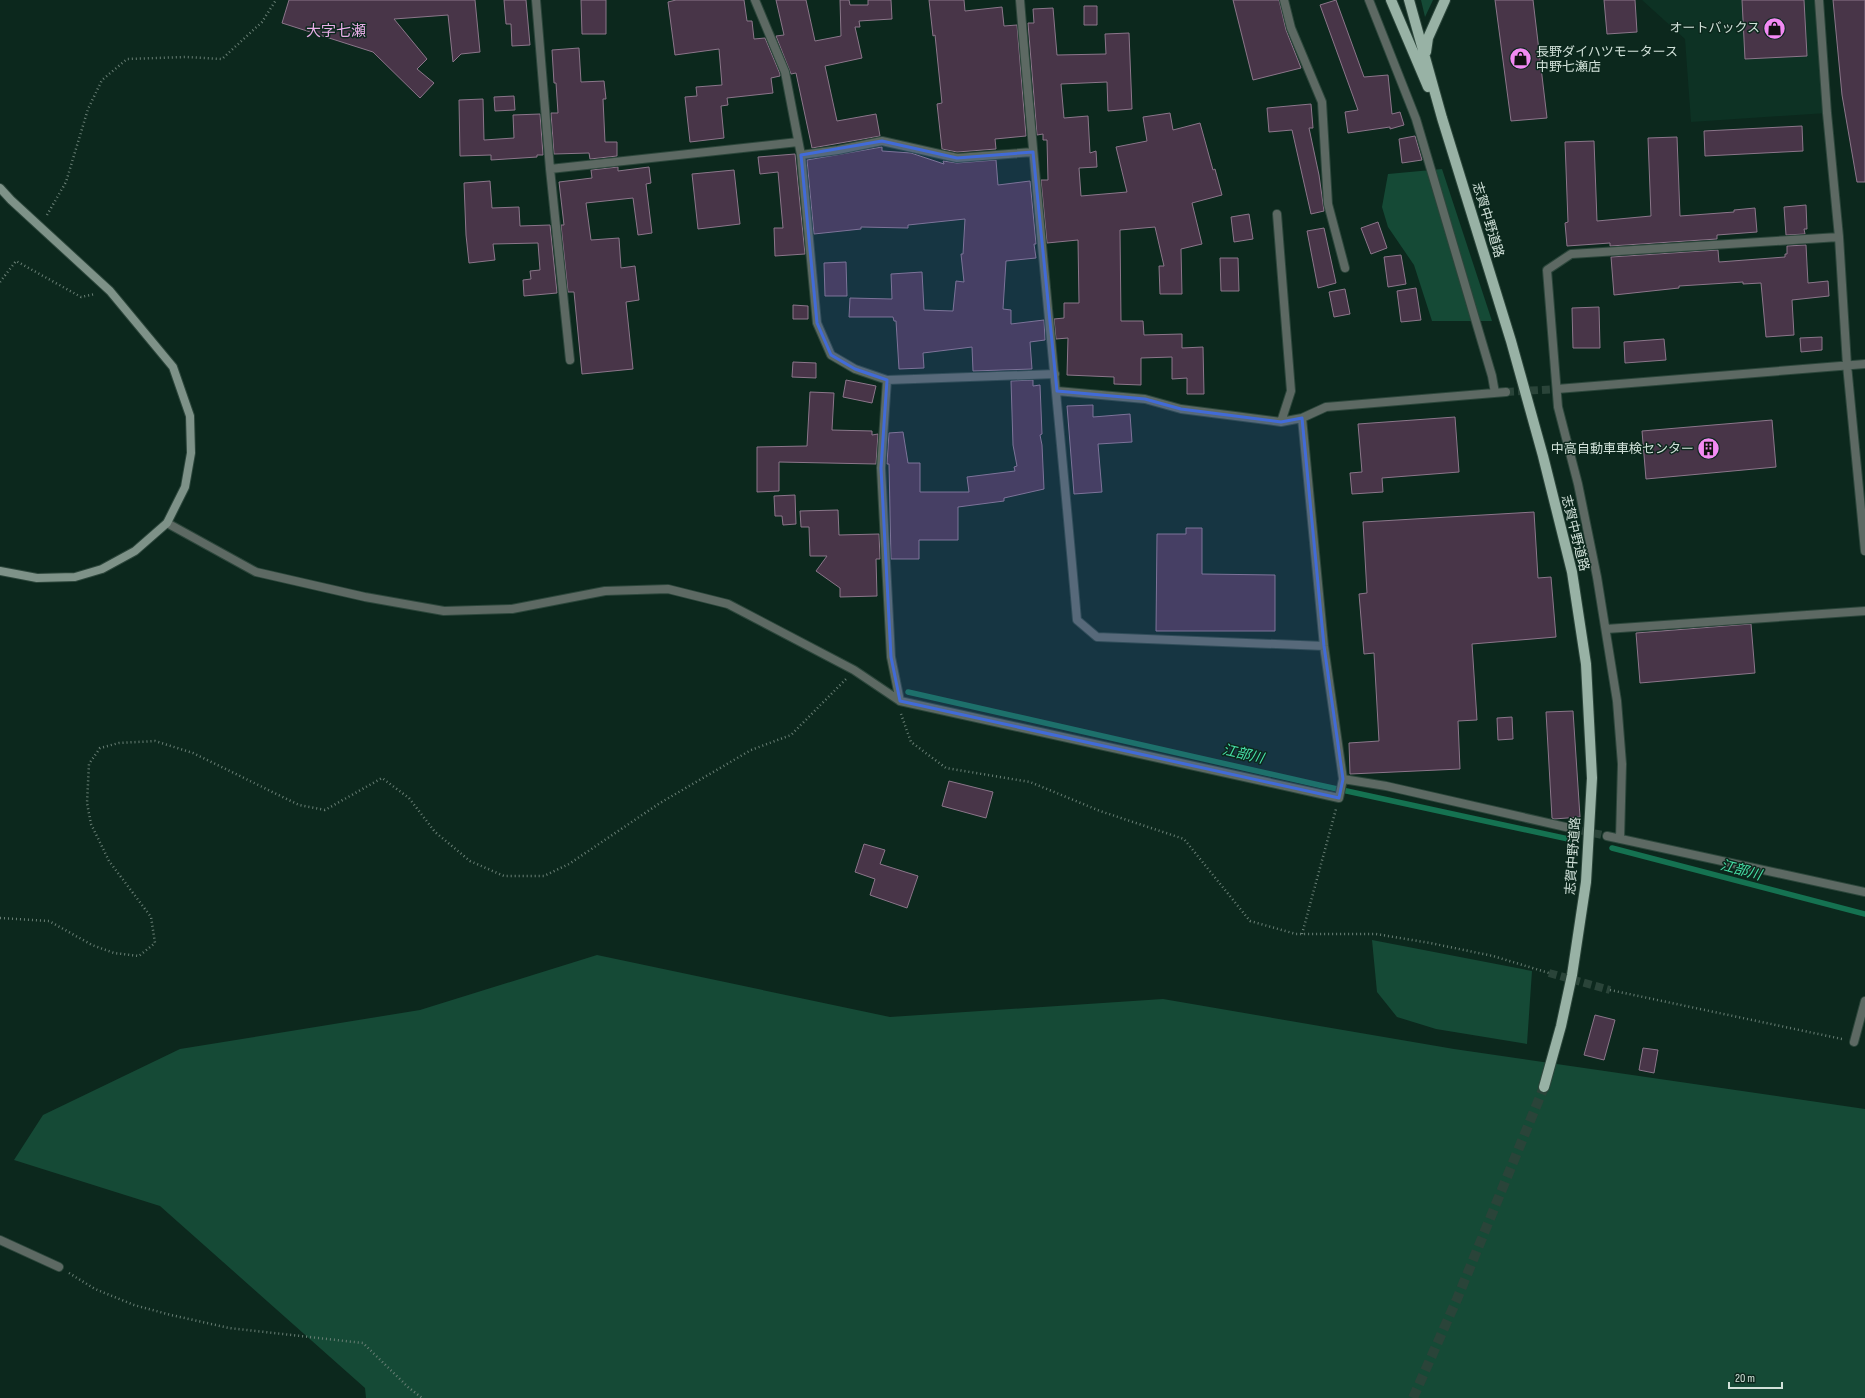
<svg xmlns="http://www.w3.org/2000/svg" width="1865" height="1398" font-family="'Sofia Sans Condensed','Noto Sans JP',sans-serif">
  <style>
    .built { fill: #0d3224 }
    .green { fill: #154a36 }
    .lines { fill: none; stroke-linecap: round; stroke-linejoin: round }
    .stream { stroke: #157251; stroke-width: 5.5 }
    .building { fill: #483548; stroke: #8b768a }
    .street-tunnel { stroke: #2a4439; stroke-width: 8; stroke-dasharray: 8 4; stroke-linecap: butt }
    .primary-tunnel { stroke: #2a4439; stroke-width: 10; stroke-dasharray: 10 5; stroke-linecap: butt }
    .street-casing { stroke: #2c463b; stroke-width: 10 }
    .secondary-casing { stroke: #2c463b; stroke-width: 10 }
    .primary-casing { stroke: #2c463b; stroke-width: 12 }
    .path { stroke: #697f75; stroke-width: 2.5; stroke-dasharray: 1 3; stroke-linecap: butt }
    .street { stroke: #5d6963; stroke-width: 8 }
    .secondary { stroke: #7e9288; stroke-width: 8 }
    .primary { stroke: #98b2a5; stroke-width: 10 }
    .marked { fill: #416bd8; fill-opacity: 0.2; stroke: #416bd8; stroke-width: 3; stroke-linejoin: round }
    .labels { text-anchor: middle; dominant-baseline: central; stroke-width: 3; stroke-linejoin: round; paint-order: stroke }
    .poi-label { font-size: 13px; fill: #d1e1d9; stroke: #0c281d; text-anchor: end }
    .street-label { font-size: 13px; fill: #d1e1d9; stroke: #0c281d }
    .water-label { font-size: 14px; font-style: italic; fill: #47e0a7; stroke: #0c281d }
    .quarter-label { font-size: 15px; fill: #e8aee7; stroke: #0c281d }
  </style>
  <rect width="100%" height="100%" fill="#0c281d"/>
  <!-- built -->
  <path class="built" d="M 1642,0 L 1819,0 L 1827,113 L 1691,122 L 1685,39 Z"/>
  <!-- green -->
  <path class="green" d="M 1421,0 L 1433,0 L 1425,17 Z
    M 1442,169 L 1492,321 L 1432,321 L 1414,265 L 1388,227 L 1382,207 L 1388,174 Z
    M 1372,940 L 1532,971 L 1527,1044 L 1436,1029 L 1397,1017 L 1377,992 Z
    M 597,955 L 890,1017 L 1163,999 L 1454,1049 L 1865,1109 L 1865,1398 L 366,1398 L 365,1388 L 160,1206 L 14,1160 L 43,1115 L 180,1049 L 420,1010 Z"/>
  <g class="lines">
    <!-- stream -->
    <path class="stream" d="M 908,692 L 1319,785 L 1573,840
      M 1612,848 L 1865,914"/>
  </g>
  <!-- building -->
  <path class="building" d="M 289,0 L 475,0 L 480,52 L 461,54 L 453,62 L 448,15 L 394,19 L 427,59 L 417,69 L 434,83 L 420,98 L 373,52 L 282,23 Z
    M 504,0 L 526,0 L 530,45 L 512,46 L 511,24 L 506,24 Z
    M 581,0 L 606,0 L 606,34 L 582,34 Z
    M 676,0 L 744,0 L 747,21 L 752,21 L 754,39 L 765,38 L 780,74 L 780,76 L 771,78 L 773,93 L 727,98 L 728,105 L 721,106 L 724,138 L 690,142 L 685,97 L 697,96 L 696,87 L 722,85 L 719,49 L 675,55 L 668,2 Z
    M 776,0 L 806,0 L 815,41 L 841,36 L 840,0 L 849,0 L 850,5 L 868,5 L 868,0 L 891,0 L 892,19 L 859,21 L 860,27 L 855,27 L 862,58 L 825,66 L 837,121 L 876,114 L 880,136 L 812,148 L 796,73 L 791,74 L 776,36 L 784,35 Z
    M 929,0 L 964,0 L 965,11 L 1002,7 L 1004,26 L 1017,25 L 1026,136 L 995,139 L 996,149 L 957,152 L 942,149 L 937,104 L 942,103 L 935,35 L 933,36 Z
    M 1233,0 L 1279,0 L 1286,30 L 1301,68 L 1253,80 Z
    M 1336,0 L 1364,77 L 1388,75 L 1392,114 L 1400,112 L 1404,125 L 1390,129 L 1390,127 L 1348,133 L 1345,112 L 1358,110 L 1320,5 Z
    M 1495,0 L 1533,0 L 1547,118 L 1511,121 Z
    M 1604,0 L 1635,0 L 1637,32 L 1607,34 Z
    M 1742,0 L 1804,0 L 1807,56 L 1745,59 Z
    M 1833,0 L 1865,0 L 1865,182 L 1857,182 L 1842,95 Z
    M 1084,6 L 1097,6 L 1097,25 L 1084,25 Z
    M 1053,8 L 1057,55 L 1106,54 L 1105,34 L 1129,33 L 1132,109 L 1108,111 L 1107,82 L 1061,84 L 1064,118 L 1088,116 L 1090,153 L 1096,151 L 1097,167 L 1079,168 L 1081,196 L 1127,192 L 1116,147 L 1147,141 L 1143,117 L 1170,113 L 1173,130 L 1200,123 L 1213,170 L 1215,169 L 1222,195 L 1192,203 L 1202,244 L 1181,249 L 1182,294 L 1160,294 L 1159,266 L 1164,266 L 1155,227 L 1120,230 L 1121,321 L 1143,321 L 1144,335 L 1182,334 L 1182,348 L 1203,347 L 1204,394 L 1187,394 L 1187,378 L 1172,379 L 1172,357 L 1141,358 L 1141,385 L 1114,384 L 1114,377 L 1067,375 L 1068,338 L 1056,339 L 1054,319 L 1064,318 L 1064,303 L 1079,303 L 1078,240 L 1047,243 L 1041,180 L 1048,180 L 1047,140 L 1043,140 L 1043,134 L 1037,135 L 1028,23 L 1034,23 L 1033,9 Z
    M 579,48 L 581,82 L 604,81 L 606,99 L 603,99 L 605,142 L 617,142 L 617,156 L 590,159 L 589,153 L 554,154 L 551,113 L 558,113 L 556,83 L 554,83 L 552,50 Z
    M 514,96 L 515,110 L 495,111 L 494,97 Z
    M 483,99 L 484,140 L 514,138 L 513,115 L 540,114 L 543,155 L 537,155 L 537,157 L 491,160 L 491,155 L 460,156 L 459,100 Z
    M 1311,104 L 1313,128 L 1309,128 L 1319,175 L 1324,211 L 1311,214 L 1292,130 L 1269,132 L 1267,108 Z
    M 1802,126 L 1803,151 L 1705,156 L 1704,131 Z
    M 1415,136 L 1422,160 L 1402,163 L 1399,139 Z
    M 1677,137 L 1680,216 L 1734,212 L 1734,210 L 1755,208 L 1757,232 L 1717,235 L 1717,239 L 1610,246 L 1610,243 L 1567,246 L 1565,223 L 1568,222 L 1565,142 L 1594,141 L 1597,221 L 1651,216 L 1648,138 Z
    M 882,147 L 882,151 L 911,153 L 944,164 L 943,161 L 957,163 L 996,160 L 998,185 L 1030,181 L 1036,244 L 1034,244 L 1036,258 L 1006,261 L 1003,309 L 1011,310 L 1011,324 L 1044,320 L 1045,340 L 1030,342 L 1032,369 L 973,371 L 972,347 L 923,353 L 924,368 L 899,369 L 896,321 L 894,321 L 893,317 L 849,317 L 850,298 L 892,299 L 891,274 L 922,272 L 924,310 L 953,311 L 956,281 L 964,282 L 961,254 L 963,254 L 965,219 L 908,225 L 908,228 L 861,227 L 861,229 L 814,234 L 807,160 Z
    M 795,154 L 805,254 L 775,256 L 774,228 L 783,228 L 778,172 L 760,174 L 758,157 Z
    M 618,167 L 618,171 L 649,167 L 651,183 L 646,184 L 652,233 L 638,235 L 633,198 L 586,203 L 591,240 L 619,238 L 621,268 L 635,266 L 639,300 L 626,302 L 633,369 L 582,374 L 574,292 L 568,292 L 561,225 L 564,225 L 559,182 L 592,178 L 591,170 Z
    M 734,170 L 740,224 L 698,229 L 692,174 Z
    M 490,181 L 492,208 L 519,207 L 520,226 L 550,225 L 557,293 L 524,296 L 523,280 L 531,279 L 530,271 L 540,270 L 538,243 L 493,244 L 495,260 L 469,263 L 466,235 L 464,183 Z
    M 1806,205 L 1807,229 L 1804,229 L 1805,234 L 1786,235 L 1784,207 Z
    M 1249,214 L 1253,239 L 1234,242 L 1231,217 Z
    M 1378,222 L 1387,248 L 1371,254 L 1361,228 Z
    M 1324,228 L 1336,283 L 1318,288 L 1307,231 Z
    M 1806,245 L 1808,283 L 1828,281 L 1829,296 L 1792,300 L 1794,335 L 1766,337 L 1761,283 L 1743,284 L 1743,282 L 1679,286 L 1679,288 L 1614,295 L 1611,257 L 1718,250 L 1719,262 L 1785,257 L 1785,254 L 1787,254 L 1787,246 Z
    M 1401,255 L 1406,284 L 1388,287 L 1384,257 Z
    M 1220,258 L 1238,258 L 1239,291 L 1221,291 Z
    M 846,262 L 847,296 L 825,296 L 824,263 Z
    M 1416,288 L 1421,320 L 1401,322 L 1397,291 Z
    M 1345,289 L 1350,314 L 1334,317 L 1329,292 Z
    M 793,305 L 808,306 L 808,319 L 793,319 Z
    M 1599,307 L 1600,348 L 1573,348 L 1572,308 Z
    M 1822,337 L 1822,350 L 1801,352 L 1800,338 Z
    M 1664,339 L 1666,360 L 1625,363 L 1624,342 Z
    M 793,362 L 816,363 L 816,378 L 792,377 Z
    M 846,380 L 876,386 L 872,403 L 843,397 Z
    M 1033,380 L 1033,386 L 1040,385 L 1042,434 L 1040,435 L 1042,445 L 1044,489 L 1004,498 L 1004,501 L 958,507 L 958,540 L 919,540 L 919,559 L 891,559 L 889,464 L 887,464 L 889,433 L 903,432 L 908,463 L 920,463 L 920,492 L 969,492 L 967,477 L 1015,471 L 1014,467 L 1017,466 L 1013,445 L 1011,381 Z
    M 810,392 L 834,393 L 832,430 L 872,431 L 872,435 L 878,434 L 876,464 L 779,462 L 779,491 L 757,492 L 757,447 L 807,446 Z
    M 1093,405 L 1093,417 L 1130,414 L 1132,442 L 1098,444 L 1102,492 L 1074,494 L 1067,406 Z
    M 1455,417 L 1459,472 L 1382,478 L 1383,492 L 1352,494 L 1350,473 L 1362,472 L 1358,424 Z
    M 1772,420 L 1776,467 L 1646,479 L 1642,431 Z
    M 795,495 L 796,524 L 783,525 L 782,516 L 775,516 L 774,496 Z
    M 838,510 L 839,535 L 879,534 L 880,559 L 876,559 L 877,596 L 840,597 L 840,588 L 816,571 L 827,556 L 810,556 L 809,527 L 801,527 L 800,511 Z
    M 1534,512 L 1538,578 L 1551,577 L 1556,637 L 1472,644 L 1477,720 L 1458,721 L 1460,769 L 1350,774 L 1349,743 L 1379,741 L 1374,653 L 1364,654 L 1359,594 L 1367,593 L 1363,522 Z
    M 1186,528 L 1202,528 L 1202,574 L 1275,575 L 1275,631 L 1156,631 L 1157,534 L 1186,534 Z
    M 1751,624 L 1755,673 L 1640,683 L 1636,633 Z
    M 1573,711 L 1580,817 L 1554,819 L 1552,818 L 1546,712 Z
    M 1512,717 L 1513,739 L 1498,740 L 1497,718 Z
    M 949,781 L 993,792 L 986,818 L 942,806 Z
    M 864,844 L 885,850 L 880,864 L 918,876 L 907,908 L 870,895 L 875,879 L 855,872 Z
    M 1595,1015 L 1615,1020 L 1604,1060 L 1584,1055 Z
    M 1643,1048 L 1658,1050 L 1654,1073 L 1639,1070 Z"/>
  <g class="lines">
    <!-- street-tunnel -->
    <path class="street-tunnel" d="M 1506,392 L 1557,389
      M 1570,828 L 1607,836
      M 1549,973 L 1610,990"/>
    <!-- primary-tunnel -->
    <path class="primary-tunnel" d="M 1413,1398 L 1457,1299 L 1544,1087"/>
    <defs>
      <path id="street" d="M 536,0 L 550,169 L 570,360
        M 755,0 L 785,72 L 801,155 L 817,323 L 831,355 L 855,369 L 887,380 L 1055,374
        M 1020,0 C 1037,207 1059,413 1077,620 L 1097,637 L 1324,646
        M 1284,0 L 1291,28 L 1322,102 L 1328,204 L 1345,268
        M 1369,0 L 1416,119 L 1492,376 L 1495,393
        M 1819,0 L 1827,113 L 1839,237 L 1847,365 L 1865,551
        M 801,155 L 838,150 L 882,141 L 957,158 L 1033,152
        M 550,169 L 798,142
        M 1277,214 L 1291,391 L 1281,422
        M 887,380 L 881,468 L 891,657 L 900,701
        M 1557,389 L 1865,364
        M 1057,391 L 1145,399 L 1181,409 L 1281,422 L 1302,418 L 1326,407 L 1506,392
        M 1302,418 L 1324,646 L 1343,779
        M 167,523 L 256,572 L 365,597 L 444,611 L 512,609 L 605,591 L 668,589 L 728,604 L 854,670 L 900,701 L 1339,798 L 1343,779 L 1386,786 L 1570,828
        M 1606,629 L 1865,611
        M 1607,836 L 1865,892
        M 1620,839 L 1622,764 L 1617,701 L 1597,577 L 1578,484 L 1558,407 L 1547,270 L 1571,254 L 1839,237
        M 1854,1042 L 1865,1001
        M 0,1240 L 59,1267"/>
      <path id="secondary" d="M 0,188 L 11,200 L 110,291 L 173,367 L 190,416 L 191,453 L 185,487 L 167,523 L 135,551 L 102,569 L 75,577 L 37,578 L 0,571"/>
      <path id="primary" d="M 1391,0 L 1428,87
        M 1409,0 L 1442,118 L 1511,341 L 1543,456 L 1572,572 L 1586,664 L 1592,778 L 1586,882 L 1572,975 L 1561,1026 L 1544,1087
        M 1426,52 L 1428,38 L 1445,0"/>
    </defs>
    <!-- street casing -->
    <use href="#street" class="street-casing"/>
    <!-- secondary casing -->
    <use href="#secondary" class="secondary-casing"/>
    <!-- primary casing -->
    <use href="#primary" class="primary-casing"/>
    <!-- path -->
    <path class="path" d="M 47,215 L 66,182 L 88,109 L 102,80 L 127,59 L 186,57 L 222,59 L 262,22 L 276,0
      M 0,282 L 16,261 L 81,297 L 95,294
      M 901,714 L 911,742 L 946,768 L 1030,782 L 1100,811 L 1184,839 L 1250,921 L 1296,934 L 1376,934 L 1430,943 L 1493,956 L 1549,973
      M 0,918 L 49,921 L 92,945 L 114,953 L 139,956 L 155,943 L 151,917 L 109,861 L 91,824 L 87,803 L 89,764 L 100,748 L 119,743 L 155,741 L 193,753 L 299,805 L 325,810 L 382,778 L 409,798 L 435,832 L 470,861 L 504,876 L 544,876 L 569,864 L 660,803 L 751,750 L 791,735 L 846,679
      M 1302,934 L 1336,809
      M 1610,990 L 1842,1039
      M 69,1273 L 95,1289 L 134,1305 L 171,1315 L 229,1328 L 363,1343 L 408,1387 L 422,1398"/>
    <!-- street -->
    <use href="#street" class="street"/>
    <!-- secondary -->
    <use href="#secondary" class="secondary"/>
    <!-- primary -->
    <use href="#primary" class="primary"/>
  </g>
  <!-- marked area -->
  <path class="marked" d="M 882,141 L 957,158 L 1033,152 L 1057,391 L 1145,399 L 1181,409 L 1281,422 L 1302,418 L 1324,646 L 1343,779 L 1339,798 L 900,701 L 891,657 L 881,468 L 887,380 L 855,369 L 831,355 L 817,323 L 801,155 Z"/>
  <!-- icons -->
  <defs>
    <symbol id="shop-disc" viewBox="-11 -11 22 22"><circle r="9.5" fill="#f28af3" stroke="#0c281d"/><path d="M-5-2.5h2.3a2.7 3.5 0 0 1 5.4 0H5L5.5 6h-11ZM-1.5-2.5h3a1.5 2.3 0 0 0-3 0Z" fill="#111"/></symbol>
    <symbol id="building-disc" viewBox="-11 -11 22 22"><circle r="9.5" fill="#f28af3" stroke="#0c281d"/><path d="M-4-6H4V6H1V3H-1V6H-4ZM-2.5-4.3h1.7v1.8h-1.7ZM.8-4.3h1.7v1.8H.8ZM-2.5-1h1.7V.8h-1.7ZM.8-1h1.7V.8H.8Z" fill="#111"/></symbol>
  </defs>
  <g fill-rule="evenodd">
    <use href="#shop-disc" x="1762" y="16" width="25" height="25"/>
    <use href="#shop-disc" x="1508" y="46" width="25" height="25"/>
    <use href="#building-disc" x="1696" y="436" width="25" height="25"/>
  </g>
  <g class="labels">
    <!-- poi labels -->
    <g class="poi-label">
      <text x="1760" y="28">オートバックス</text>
      <text x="1536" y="52" text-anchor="start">長野ダイハツモータース<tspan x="1536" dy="15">中野七瀬店</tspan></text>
      <text x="1694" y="449">中高自動車車検センター</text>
    </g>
    <!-- street labels -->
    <g class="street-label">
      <text transform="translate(1488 220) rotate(73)">志賀中野道路</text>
      <text transform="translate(1575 533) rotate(76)">志賀中野道路</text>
      <text transform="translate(1573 856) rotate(-86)">志賀中野道路</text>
    </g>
    <!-- water labels -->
    <g class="water-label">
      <text transform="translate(1243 754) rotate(13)">江部川</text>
      <text transform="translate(1741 870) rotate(15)">江部川</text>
    </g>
    <!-- quarter labels -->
    <g class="quarter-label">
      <text x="336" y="31">大字七瀬</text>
    </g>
  </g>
  <!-- scale -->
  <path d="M1729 1382v6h53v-6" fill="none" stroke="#d1e1d9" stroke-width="2"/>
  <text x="1735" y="1382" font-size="12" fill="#d1e1d9" stroke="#0c281d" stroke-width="3" paint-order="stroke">20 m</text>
</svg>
